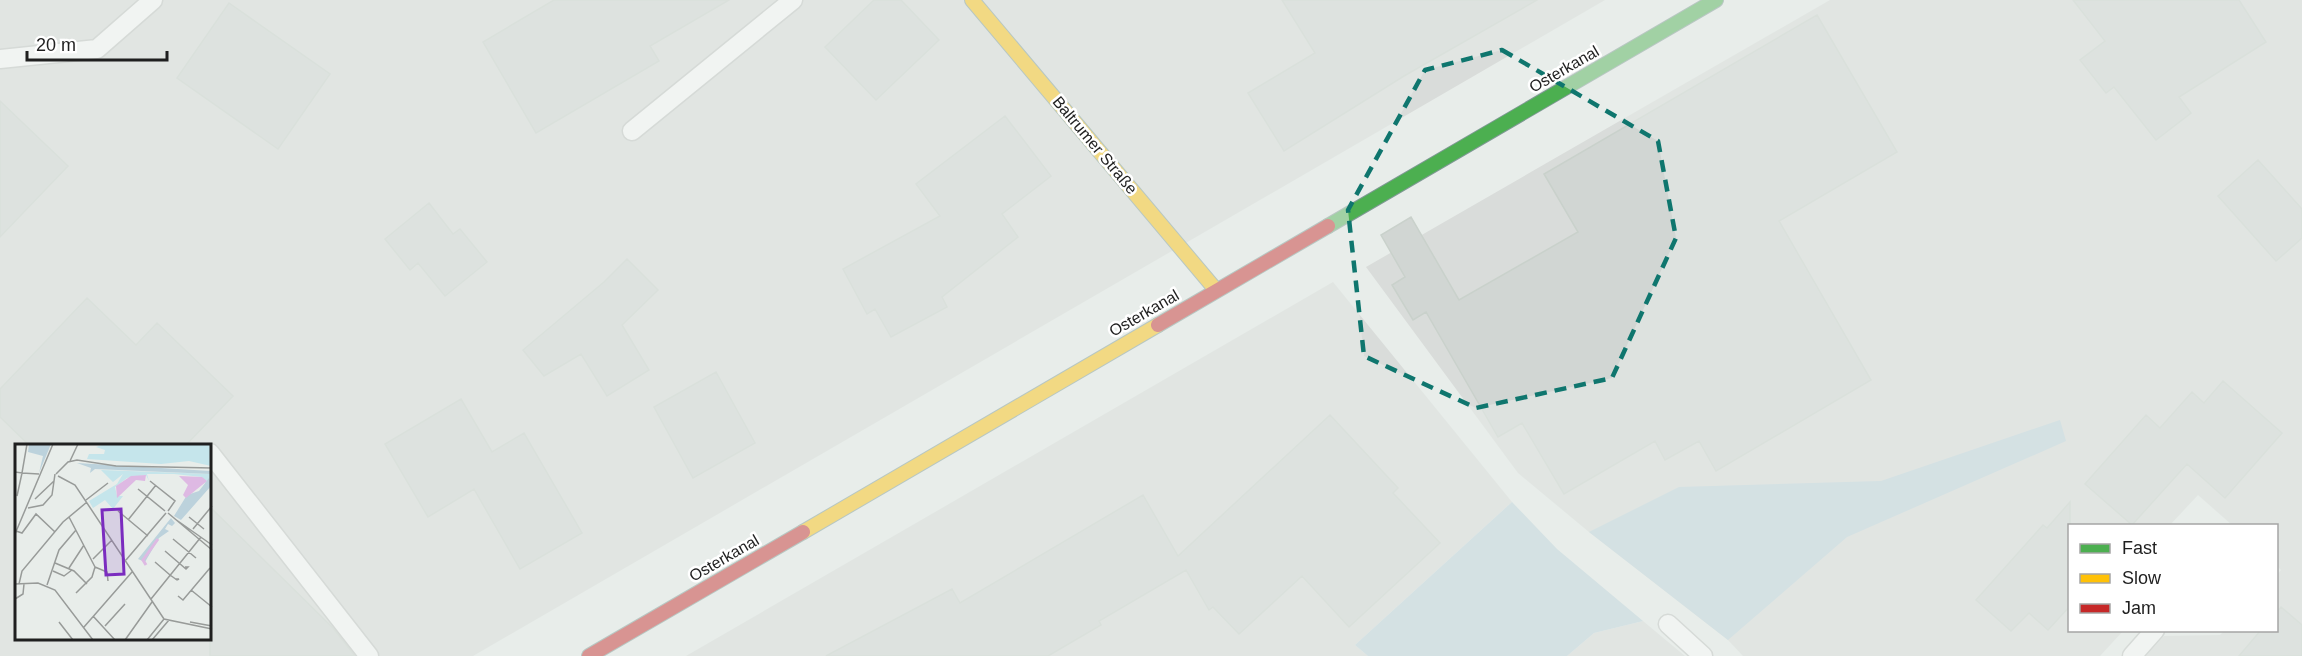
<svg xmlns="http://www.w3.org/2000/svg" width="2302" height="656" font-family="Helvetica,sans-serif">
  <style>
    .residential { fill: #d9dcda; fill-rule: evenodd }
    .forest { fill: #bcd2dc }
    .building { fill: #d1d6d3; stroke: #c9d1cb; stroke-width: 1.5 }
    .lines { fill: none; stroke-linecap: round; stroke-linejoin: round }
    .lane-casing { stroke: #c0c3c1; stroke-width: 21 }
    .fast-casing { stroke: #7e9993; stroke-width: 16 }
    .slow-casing { stroke: #7e9993; stroke-width: 16 }
    .jam-casing { stroke: #7e9993; stroke-width: 16 }
    .lane { stroke: #fcfcfc; stroke-width: 18 }
    .fast { stroke: #4caf50; stroke-width: 14 }
    .slow { stroke: #ffc107; stroke-width: 14 }
    .jam { stroke: #c62828; stroke-width: 14 }
    .marked { fill: none; stroke: #0f766e; stroke-width: 4.5; stroke-dasharray: 12 8; stroke-linejoin: round }
    .labels { text-anchor: middle; dominant-baseline: central; stroke-width: 5; stroke-linejoin: round; paint-order: stroke }
    .street-label { font-size: 16px; fill: #1f1f1f; stroke: #fff }
    .inset-river { fill: none; stroke: #deb9e3; stroke-width: 3 }
    .inset-road { fill: none; stroke: #989b99; stroke-width: 1.5 }
    .view { fill: #7b2cbf; fill-opacity: 0.15; stroke: #7b2cbf; stroke-width: 3 }
    .inset-edge { fill: none; stroke: #1f1f1f; stroke-width: 3 }
  </style>
  <rect width="100%" height="100%" fill="#e8edea"/>
  <!-- residential -->
  <path class="residential" d="M 0,0 L 1605,0 L 473,656 L 0,656 ZM 16,446 L 210,446 L 210,640 L 16,640 Z
    M 1830,0 L 2302,0 L 2302,656 L 2146,656 L 2164,636 L 2220,635 L 2225,630 L 2276,630 L 2277,575 L 2281,570 L 2277,566 L 2276,526 L 2232,525 L 2198,495 L 2170,525 L 2070,526 L 2070,630 L 2123,631 L 2100,656 L 1743,656 L 1728,640 L 1589,532 L 1518,473 L 1366,267 Z
    M 1333,282 L 1512,502 L 1355,645 L 1368,656 L 686,656 Z
    M 1643,621 L 1685,656 L 1567,656 L 1594,633 Z"/>
  <!-- forest -->
  <path class="forest" d="M 2060,420 L 2066,441 L 1847,537 L 1728,640 L 1589,532 L 1679,487 L 1881,481 Z
    M 1512,502 L 1557,549 L 1643,621 L 1594,633 L 1567,656 L 1368,656 L 1355,645 Z"/>
  <!-- building -->
  <path class="building" d="M 554,0 L 729,0 L 650,46 L 659,61 L 536,133 L 483,42 Z
    M 874,0 L 901,0 L 939,40 L 876,100 L 825,47 Z
    M 1282,0 L 1537,0 L 1404,76 L 1284,151 L 1248,93 L 1315,53 Z
    M 2073,0 L 2239,0 L 2266,42 L 2179,97 L 2191,113 L 2156,140 L 2114,87 L 2106,93 L 2080,60 L 2105,41 Z
    M 229,3 L 330,74 L 278,149 L 177,78 Z
    M 1817,15 L 1897,152 L 1779,221 L 1871,380 L 1716,471 L 1699,441 L 1665,460 L 1655,441 L 1564,494 L 1522,423 L 1498,437 L 1426,312 L 1413,320 L 1392,285 L 1405,277 L 1381,235 L 1411,217 L 1459,300 L 1578,232 L 1544,174 Z
    M 0,101 L 68,166 L 0,237 Z
    M 1005,116 L 1051,176 L 1002,214 L 1018,237 L 942,297 L 947,307 L 891,337 L 875,309 L 867,314 L 843,269 L 940,216 L 916,184 Z
    M 2258,160 L 2302,209 L 2302,238 L 2276,261 L 2218,196 Z
    M 429,203 L 453,234 L 460,229 L 487,262 L 445,296 L 418,263 L 410,270 L 385,239 Z
    M 627,259 L 658,290 L 622,325 L 649,370 L 607,396 L 581,354 L 544,376 L 523,350 L 604,282 Z
    M 87,298 L 136,345 L 157,323 L 233,396 L 185,446 L 30,446 L 0,417 L 0,389 Z
    M 716,372 L 755,443 L 693,478 L 654,407 Z
    M 2223,381 L 2282,433 L 2225,498 L 2187,464 L 2132,525 L 2085,484 L 2146,415 L 2160,428 L 2192,392 L 2204,403 Z
    M 461,399 L 492,452 L 524,433 L 582,533 L 520,569 L 474,489 L 428,517 L 385,444 Z
    M 1330,415 L 1398,488 L 1393,493 L 1440,543 L 1349,627 L 1302,576 L 1239,634 L 1213,607 L 1209,610 L 1186,570 L 1099,621 L 1101,625 L 1048,656 L 826,656 L 952,589 L 960,603 L 1143,495 L 1178,556 Z
    M 2070,502 L 2070,606 L 2048,630 L 2029,613 L 2011,631 L 1976,600 L 2043,525 L 2047,528 Z
    M 210,507 L 333,628 L 355,656 L 210,656 Z
    M 2281,607 L 2302,625 L 2302,656 L 2239,656 L 2261,630 L 2277,630 L 2277,612 Z"/>
  <g class="lines">
    <defs>
      <path id="lane" d="M 0,59 L 97,49 L 153,0
        M 632,131 L 793,0
        M 210,453 L 369,656
        M 1668,624 L 1703,656
        M 2132,656 L 2155,630"/>
      <path id="fast" d="M 1328,226 L 1716,0"/>
      <path id="slow" d="M 972,0 L 1216,290
        M 803,532 L 1158,325"/>
      <path id="jam" d="M 1158,325 L 1328,226
        M 589,656 L 803,532"/>
    </defs>
    <!-- lane casing -->
    <use href="#lane" class="lane-casing"/>
    <!-- fast casing -->
    <use href="#fast" class="fast-casing"/>
    <!-- slow casing -->
    <use href="#slow" class="slow-casing"/>
    <!-- jam casing -->
    <use href="#jam" class="jam-casing"/>
    <!-- lane -->
    <use href="#lane" class="lane"/>
    <!-- fast -->
    <use href="#fast" class="fast"/>
    <!-- slow -->
    <use href="#slow" class="slow"/>
    <!-- jam -->
    <use href="#jam" class="jam"/>
  </g>
  <!-- marked area -->
  <path d="M0 0H2302V656H0ZM 1502,50 L 1658,141 L 1676,238 L 1612,378 L 1476,408 L 1364,356 L 1348,210 L 1425,70 Z" fill="#e8edea" fill-opacity=".55" fill-rule="evenodd"/>
  <path class="marked" d="M 1502,50 L 1658,141 L 1676,238 L 1612,378 L 1476,408 L 1364,356 L 1348,210 L 1425,70 Z"/>
  <g class="labels">
    <!-- street labels -->
    <g class="street-label">
      <text transform="translate(1564 69) rotate(-30)">Osterkanal</text>
      <text transform="translate(1095 145) rotate(50)">Baltrumer Straße</text>
      <text transform="translate(1144 313) rotate(-30)">Osterkanal</text>
      <text transform="translate(724 558) rotate(-30)">Osterkanal</text>
    </g>
  </g>
  <!-- overview -->
  <g transform="translate(15 444)">
    <rect width="196" height="196" fill="#e8edea"/>
    <path d="M 89,0 L 196,0 L 196,22 L 174,17 L 146,20 L 72,15 L 74,10 L 89,10 L 90,6 L 81,3 ZM 86,26 L 196,30 L 196,36 L 191,40 L 187,33 L 159,30 L 132,30 L 134,37 L 131,31 L 112,34 L 100,43 L 102,52 L 108,52 L 98,65 L 90,56 L 78,64 L 74,57 L 102,40 L 108,30 L 98,38 Z" fill="#c5e5eb"/>
    <path d="M 14,0 L 36,0 L 24,29 L 28,12 L 13,8 ZM 62,19 L 196,27 L 196,30 L 80,25 L 75,29 L 76,24 ZM 194,34 L 196,42 L 166,76 L 159,72 L 172,51 L 184,47 ZM 156,74 L 160,79 L 157,82 L 153,80 L 150,85 L 154,87 L 144,94 L 130,118 L 123,115 Z" fill="#bcd2dc"/>
    <path d="M 131,31 L 130,37 L 121,36 L 102,54 L 101,42 L 116,32 ZM 164,32 L 187,33 L 192,37 L 171,54 L 168,51 L 173,41 Z" fill="#deb9e3"/>
    <path class="inset-river" d="M 131,121 L 128,116 L 143,95"/>
    <path class="inset-road" d="M 55,17 L 63,0M 0,28 L 7,29 L 12,0M 41,30 L 53,18 L 62,16 L 101,22 L 197,24M 43,32 L 60,41 L 149,175 L 197,185M 135,37 L 160,57 L 153,67M 123,45 L 150,67M 2,52 L 7,29 L 24,30M 20,55 L 39,37M 71,56 L 93,39M 13,64 L 28,61 L 37,51 L 40,30M 103,67 L 133,92M 153,69 L 197,106M 54,73 L 80,123 L 77,133 L 61,149M 174,73 L 189,85M 160,75 L 197,101M 113,76 L 141,41M 178,85 L 197,62M 1,87 L 7,89 L 21,70 L 40,88M 0,90 L 38,0M 158,95 L 181,114M 150,107 L 171,125 L 173,123 L 170,123M 78,115 L 97,96M 111,116 L 151,69M 140,118 L 155,131 L 162,136 L 164,135 L 160,135M 40,119 L 59,127 L 72,140M 80,123 L 92,128 L 93,137M 54,124 L 69,101M 38,127 L 49,132 L 57,126M 0,140 L 23,139 L 40,146 L 78,196M 4,140 L 7,127 L 48,78 L 72,58M 32,141 L 44,106 L 61,86M 176,146 L 197,163M 163,152 L 168,156 L 195,124M 0,155 L 8,150 L 9,140M 136,155 L 186,93M 78,172 L 100,196M 44,178 L 58,196M 175,178 L 197,182M 90,182 L 110,160M 69,183 L 117,128M 110,196 L 137,158M 132,196 L 149,175M 137,196 L 154,176"/>
    <path class="view" d="M 106,65 L 109,130 L 91,131 L 87,66 Z"/>
    <rect width="196" height="196" class="inset-edge"/>
  </g>
  <!-- legend -->
  <rect x="2068" y="524" width="210" height="108" fill="#ffffff" stroke="#a5a5a5" stroke-width="1.5"/>
  <rect x="2080" y="544" width="30" height="9" fill="#4caf50" stroke="#a5a5a5" stroke-width="1.5"/>
  <text x="2122" y="554" font-size="18" fill="#1f1f1f">Fast</text>
  <rect x="2080" y="574" width="30" height="9" fill="#ffc107" stroke="#a5a5a5" stroke-width="1.5"/>
  <text x="2122" y="584" font-size="18" fill="#1f1f1f">Slow</text>
  <rect x="2080" y="604" width="30" height="9" fill="#c62828" stroke="#a5a5a5" stroke-width="1.5"/>
  <text x="2122" y="614" font-size="18" fill="#1f1f1f">Jam</text>
  <!-- scale -->
  <path d="M27 51v9h140v-9" fill="none" stroke="#1f1f1f" stroke-width="3"/>
  <text x="36" y="51" font-size="18" fill="#1f1f1f" stroke="#ffffff" stroke-width="4.5" paint-order="stroke">20 m</text>
</svg>
